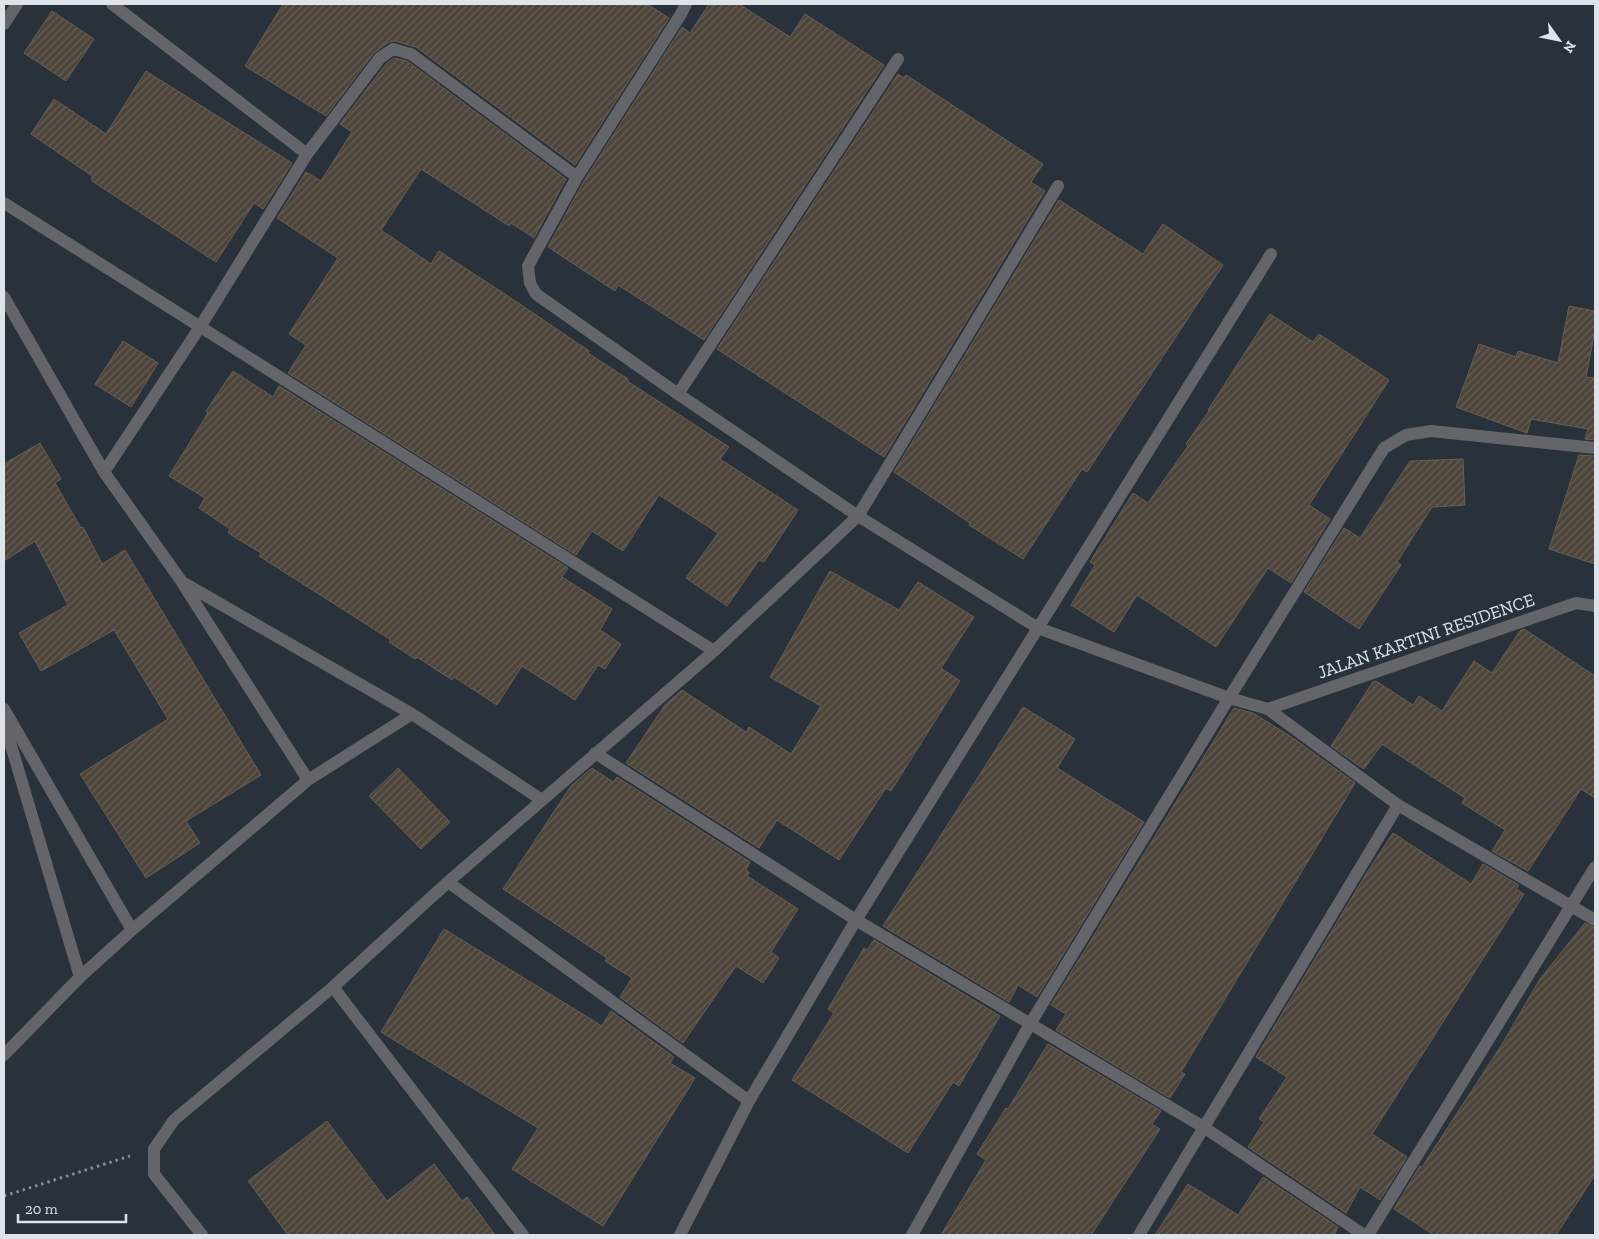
<svg xmlns="http://www.w3.org/2000/svg" width="1599" height="1239" font-family="'Zilla Slab',serif">
  <style>
    .building { fill: url(#building-hatch); stroke: #685e54 }
    .lines { fill: none; stroke-linecap: round; stroke-linejoin: round }
    .path { stroke: #878d95; stroke-width: 3; stroke-dasharray: 2.5 4; stroke-linecap: butt }
    .minor { stroke: #64656a; stroke-width: 12 }
    .labels { text-anchor: middle; dominant-baseline: central; stroke-width: 4; stroke-linejoin: round; paint-order: stroke }
    .street-label { font-size: 18px; fill: #dee3ea; stroke: #29313a }
  </style>
  <defs>
    <pattern id="building-hatch" width="6" height="6" patternUnits="userSpaceOnUse" patternTransform="scale(1.25)"><rect width="6" height="6" fill="#4d443a"/><path d="M-1 1l2-2M0 6l6-6M5 7l2-2" fill="none" stroke="#665f57"/></pattern>
  </defs>
  <rect width="100%" height="100%" fill="#29313a"/>
  <!-- building -->
  <path class="building" d="M 283,4 L 647,4 L 669,18 L 575,165 L 416,47 L 395,41 L 389,42 L 374,53 L 326,116 L 245,66 Z
    M 709,4 L 739,4 L 790,37 L 805,14 L 884,65 L 704,340 L 618,285 L 615,291 L 548,247 L 584,181 L 682,27 L 690,33 Z
    M 52,11 L 94,39 L 66,81 L 24,53 Z
    M 394,58 L 407,61 L 566,179 L 534,238 L 511,223 L 509,226 L 421,169 L 381,230 L 431,264 L 439,251 L 514,300 L 589,351 L 588,353 L 628,379 L 627,381 L 729,447 L 720,459 L 798,510 L 764,562 L 759,560 L 727,606 L 686,578 L 718,533 L 659,495 L 623,551 L 592,531 L 576,555 L 288,373 L 306,345 L 289,334 L 338,258 L 277,218 L 306,172 L 321,181 L 352,132 L 340,124 L 386,64 Z
    M 146,71 L 292,163 L 263,209 L 254,203 L 216,262 L 92,181 L 92,176 L 31,134 L 54,99 L 106,134 Z
    M 898,74 L 904,78 L 906,75 L 1043,164 L 1031,182 L 1045,191 L 884,457 L 717,349 Z
    M 1059,200 L 1143,254 L 1163,224 L 1223,265 L 1087,472 L 1082,469 L 1023,559 L 969,525 L 970,523 L 894,472 Z
    M 1569,306 L 1595,311 L 1595,330 L 1586,377 L 1595,378 L 1595,440 L 1585,439 L 1588,429 L 1531,419 L 1527,433 L 1456,407 L 1479,344 L 1516,357 L 1518,351 L 1558,363 Z
    M 1270,314 L 1313,342 L 1319,334 L 1389,380 L 1309,505 L 1330,519 L 1291,583 L 1268,568 L 1216,647 L 1137,595 L 1114,632 L 1071,605 L 1095,565 L 1090,562 L 1133,493 L 1148,503 L 1188,446 L 1186,444 L 1209,411 L 1208,410 Z
    M 123,341 L 158,363 L 131,407 L 95,384 Z
    M 233,371 L 273,397 L 279,386 L 568,568 L 562,577 L 612,609 L 600,630 L 621,644 L 605,669 L 598,665 L 575,700 L 522,666 L 497,705 L 454,677 L 452,680 L 417,657 L 415,659 L 389,642 L 391,640 L 259,556 L 261,553 L 228,533 L 230,529 L 199,508 L 205,498 L 169,476 L 208,413 L 206,411 Z
    M 40,443 L 61,479 L 55,483 L 81,528 L 83,527 L 102,564 L 125,550 L 261,775 L 186,821 L 200,843 L 146,878 L 80,774 L 168,719 L 114,630 L 41,671 L 19,633 L 68,605 L 35,541 L 4,561 L 4,464 Z
    M 1579,455 L 1595,456 L 1595,564 L 1549,549 Z
    M 1463,459 L 1465,505 L 1432,507 L 1397,562 L 1401,565 L 1359,629 L 1304,592 L 1344,528 L 1360,538 L 1410,461 Z
    M 830,571 L 899,610 L 918,582 L 974,617 L 941,668 L 960,681 L 891,791 L 886,788 L 839,860 L 777,820 L 759,848 L 626,763 L 665,705 L 682,690 L 746,732 L 749,727 L 791,754 L 821,706 L 770,677 Z
    M 1524,629 L 1595,676 L 1595,798 L 1581,789 L 1528,871 L 1492,851 L 1505,830 L 1462,803 L 1465,798 L 1382,744 L 1364,769 L 1331,746 L 1373,682 L 1376,681 L 1413,705 L 1419,696 L 1442,711 L 1474,661 L 1492,673 L 1520,631 Z
    M 1023,707 L 1075,739 L 1057,768 L 1144,822 L 1037,997 L 1018,985 L 1009,1002 L 883,926 Z
    M 1234,708 L 1253,713 L 1293,738 L 1355,783 L 1181,1072 L 1185,1074 L 1170,1098 L 1056,1030 L 1066,1014 L 1051,1005 Z
    M 398,768 L 450,822 L 421,849 L 369,796 Z
    M 592,768 L 613,782 L 617,777 L 750,862 L 746,870 L 749,872 L 747,876 L 798,909 L 771,952 L 779,958 L 763,983 L 736,966 L 683,1043 L 620,997 L 632,978 L 605,961 L 607,958 L 503,889 L 571,786 Z
    M 1393,833 L 1471,884 L 1483,864 L 1519,885 L 1516,889 L 1524,894 L 1372,1134 L 1407,1157 L 1380,1200 L 1360,1187 L 1346,1213 L 1248,1147 L 1264,1122 L 1259,1119 L 1287,1077 L 1256,1057 L 1366,874 Z
    M 1585,923 L 1595,928 L 1595,1175 L 1556,1235 L 1434,1235 L 1394,1209 L 1420,1166 L 1422,1167 L 1501,1046 L 1540,979 Z
    M 444,929 L 602,1026 L 611,1011 L 674,1057 L 670,1063 L 695,1078 L 603,1226 L 512,1169 L 538,1128 L 381,1032 Z
    M 874,940 L 1000,1016 L 959,1086 L 953,1082 L 908,1153 L 792,1080 L 834,1013 L 828,1009 L 864,948 L 867,950 Z
    M 1048,1044 L 1161,1111 L 1152,1124 L 1160,1129 L 1091,1235 L 941,1235 L 986,1160 L 977,1154 L 1006,1108 L 1008,1109 Z
    M 327,1121 L 387,1201 L 434,1164 L 462,1201 L 467,1197 L 495,1235 L 288,1235 L 248,1181 Z
    M 1263,1177 L 1338,1227 L 1334,1235 L 1155,1235 L 1188,1184 L 1238,1215 Z"/>
  <g class="lines">
    <!-- path -->
    <path class="path" d="M 4,1196 L 130,1156"/>
    <!-- minor -->
    <path class="minor" d="M 112,4 L 307,154
      M 686,4 L 681,14 L 577,177 L 528,266 L 530,283 L 536,294 L 678,394 L 858,516 L 1038,628 L 1229,698 L 1268,709 L 1398,805 L 1595,920
      M 4,24 L 17,4
      M 4,203 L 714,651
      M 4,297 L 104,472
      M 678,394 L 898,59
      M 183,584 L 308,780
      M 4,709 L 132,930
      M 1268,709 L 1576,603 L 1595,606
      M 4,722 L 80,977
      M 595,753 L 856,920 L 1205,1128 L 1364,1235
      M 542,800 L 412,714 L 182,582 L 104,472 L 200,327 L 307,154 L 380,58 L 393,49 L 411,54 L 577,177
      M 448,882 L 749,1101
      M 4,1055 L 80,977 L 132,930 L 308,780 L 412,714
      M 202,1235 L 154,1174 L 154,1149 L 174,1120 L 333,987
      M 523,1235 L 333,987 L 448,882 L 714,651 L 858,516 L 1058,186
      M 680,1235 L 749,1101 L 856,920 L 1271,254
      M 912,1235 L 1030,1024 L 1229,698 L 1384,448 L 1406,435 L 1431,431 L 1595,448
      M 1139,1235 L 1398,805
      M 1368,1235 L 1595,867"/>
  </g>
  <g class="labels">
    <!-- street labels -->
    <g class="street-label">
      <text transform="translate(1426 636) rotate(-19)">JALAN KARTINI RESIDENCE</text>
    </g>
  </g>
  <!-- border -->
  <rect width="1599" height="1239" fill="none" stroke="#dee3ea" stroke-width="10"/>
  <!-- north arrow -->
  <g transform="translate(1559 40) rotate(123)" stroke="#29313a" stroke-width="4" paint-order="stroke">
  <path d="M0-4L9 19L0 12L-9 19Z" fill="#dee3ea"/>
  <text y="-8" font-size="14" font-weight="bold" text-anchor="middle" fill="#dee3ea">N</text>
  </g>
  <!-- scale -->
  <path d="M18 1214v8h108v-8" fill="none" stroke="#dee3ea" stroke-width="2.5"/>
  <text x="25" y="1214" font-size="15" fill="#dee3ea" stroke="#29313a" stroke-width="4" paint-order="stroke">20 m</text>
</svg>
